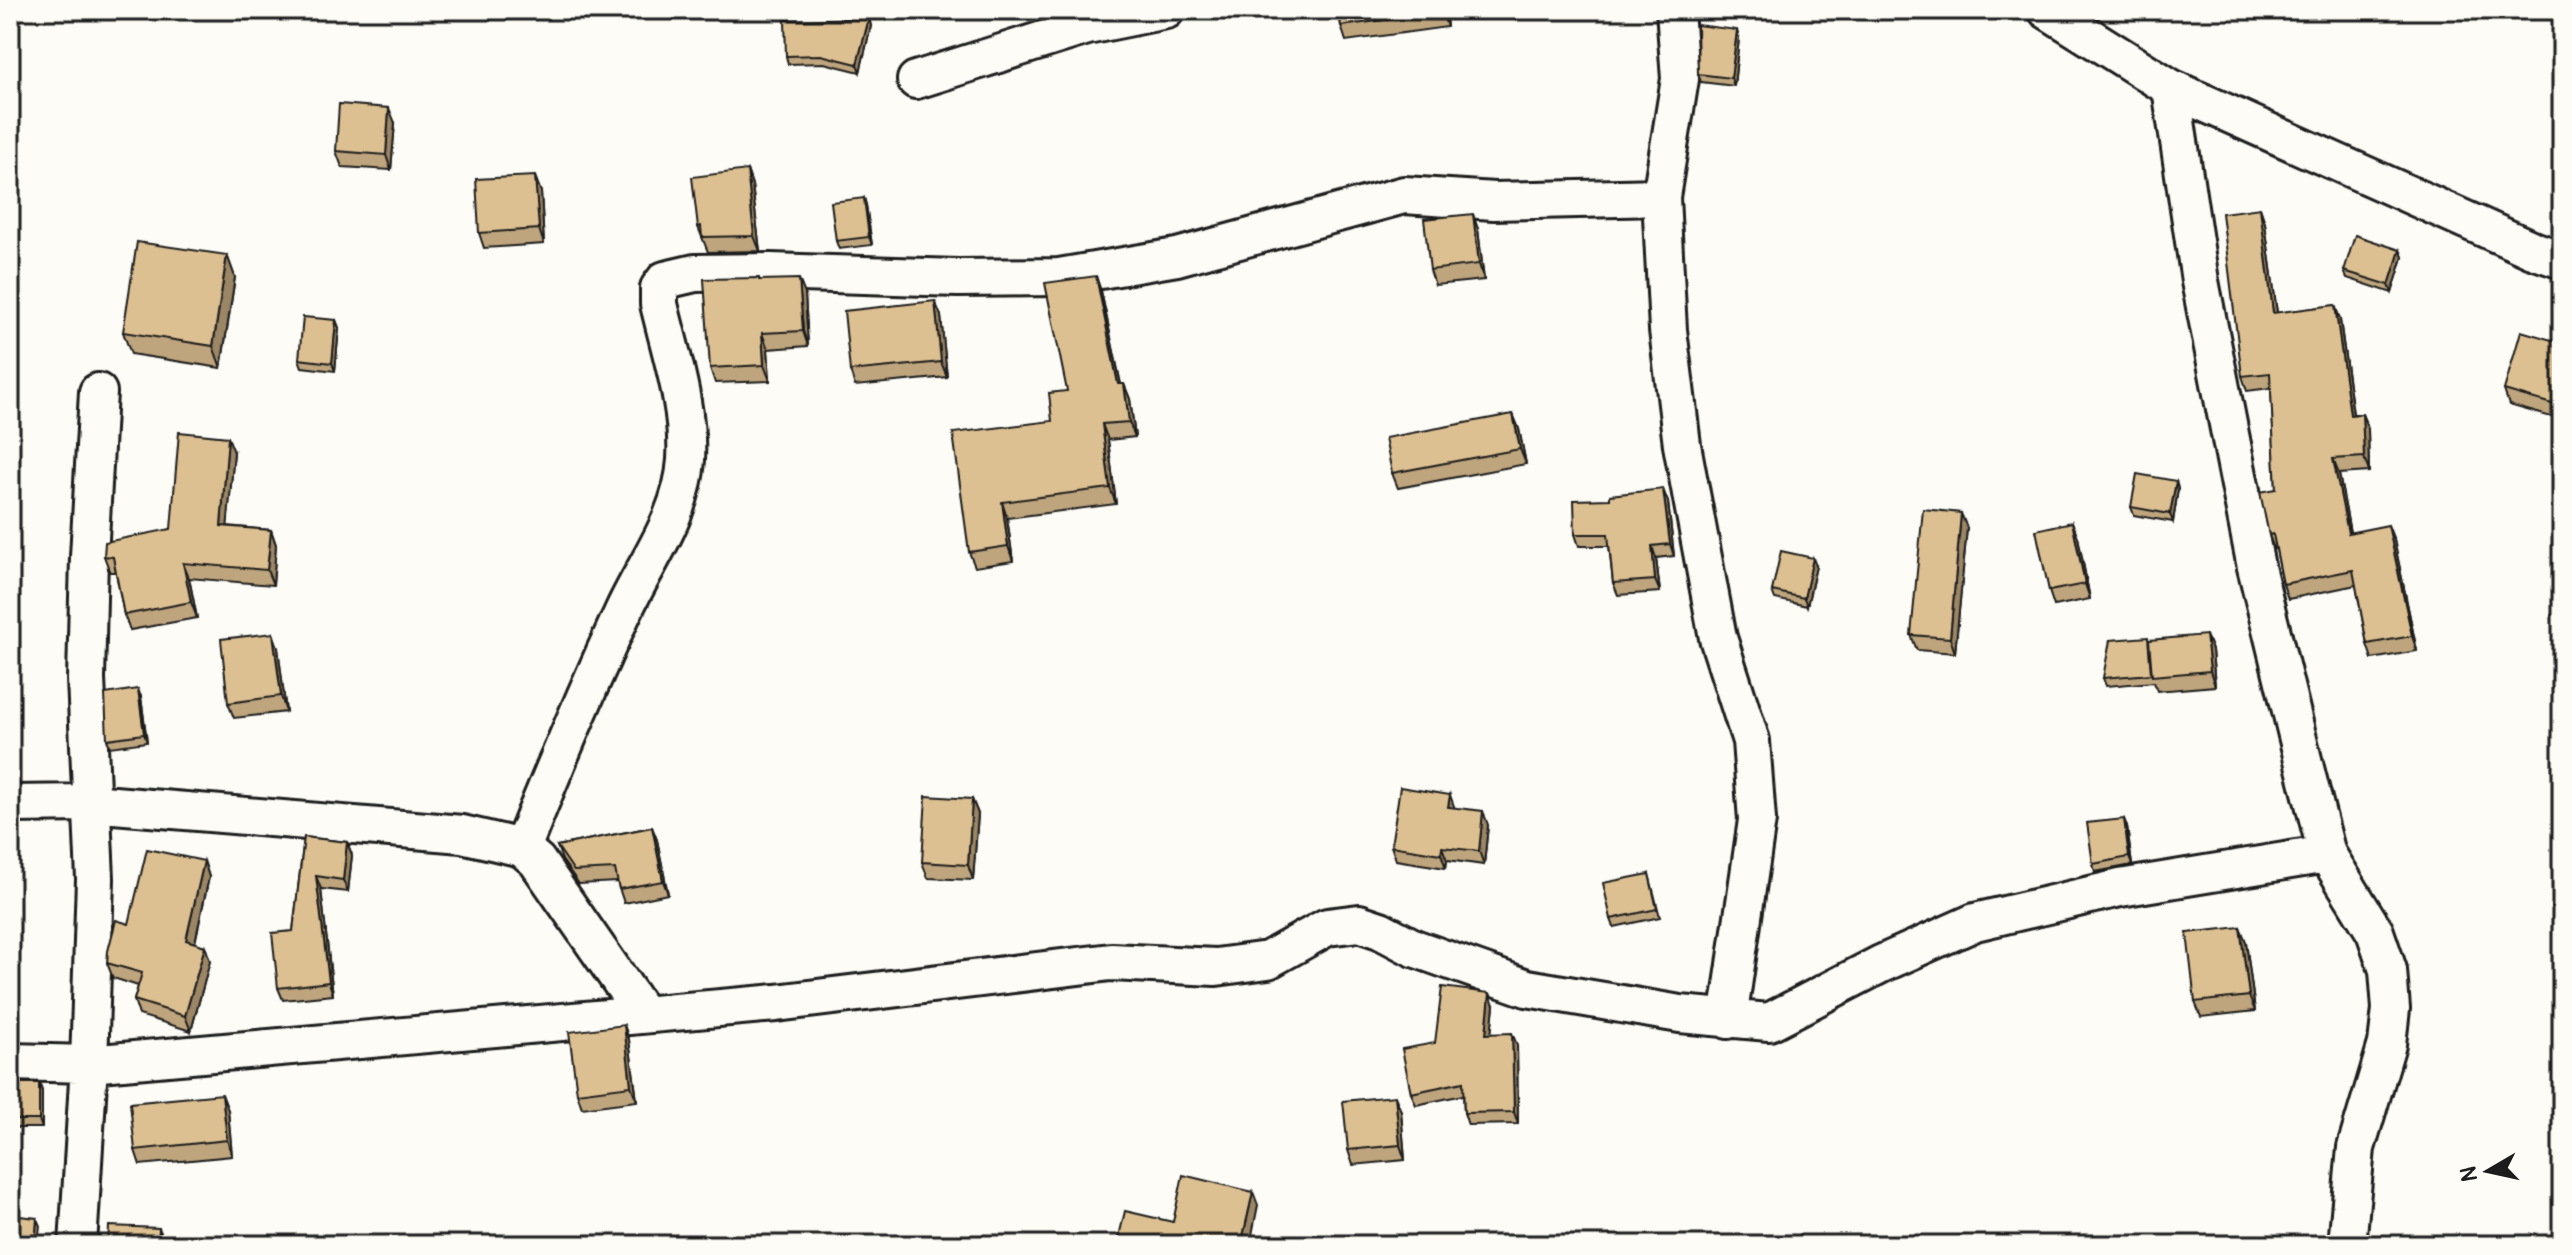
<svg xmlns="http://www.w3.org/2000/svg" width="2572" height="1255" font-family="Pangolin,sans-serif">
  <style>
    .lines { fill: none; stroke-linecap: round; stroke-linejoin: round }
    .street-casing { stroke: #1c1c1c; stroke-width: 42 }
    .street { stroke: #fdfcf7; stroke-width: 36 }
    .wall { fill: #bea57d; stroke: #1c1c1c; stroke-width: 2 }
    .shaded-wall { fill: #9b8666; stroke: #1c1c1c; stroke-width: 2 }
    .building { fill: #ddc091; stroke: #1c1c1c; stroke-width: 2 }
  </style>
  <rect width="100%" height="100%" fill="#fdfcf7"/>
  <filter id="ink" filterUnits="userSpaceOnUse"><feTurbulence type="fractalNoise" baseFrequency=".0125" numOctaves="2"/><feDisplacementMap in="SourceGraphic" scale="16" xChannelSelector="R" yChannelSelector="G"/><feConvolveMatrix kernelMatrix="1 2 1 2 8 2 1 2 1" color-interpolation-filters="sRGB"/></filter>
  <g filter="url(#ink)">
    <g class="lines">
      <defs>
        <path id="street" d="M 1675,10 L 1680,79 L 1661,197 L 1668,330 L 1682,445 L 1718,638 L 1751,741 L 1757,820 L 1728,1020
          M 2047,10 L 2171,88 L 2533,250 L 2562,260
          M 916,80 L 1087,26 L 1166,10
          M 2171,88 L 2200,281 L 2256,567 L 2307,776 L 2327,854 L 2375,932 L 2388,970 L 2391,1009 L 2387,1044 L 2356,1148 L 2347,1245
          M 10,804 L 90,803 L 462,834 L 522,848 L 537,861 L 643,1014
          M 522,848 C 554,768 587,690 623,612 C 646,562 682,517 686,460 C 689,407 671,355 659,304 L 659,288 L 665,280 L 695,273 L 770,272 L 958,278 L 1059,277 L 1177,257 L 1404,195 L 1494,201 L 1661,197
          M 10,1062 L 89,1064 L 776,1003 L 1111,962 L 1216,967 L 1268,960 L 1327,927 L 1359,923 L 1380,930 L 1414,948 L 1527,988 L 1680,1014 L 1769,1022 L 1881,964 L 1975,922 L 2120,888 L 2327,854
          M 78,1245 L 89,1064 L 95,879 L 86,679 L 89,557 L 98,392"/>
      </defs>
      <!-- street casing -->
      <use href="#street" class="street-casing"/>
      <!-- street -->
      <use href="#street" class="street"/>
    </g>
    <!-- wall -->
    <path class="wall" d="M 1339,10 L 1445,10 L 1447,27 L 1346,41 L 1341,26 Z
      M 869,18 L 871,26 L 860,72 L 824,63 L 788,64 L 786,56 Z
      M 1739,38 L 1734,86 L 1701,82 L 1698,74 Z
      M 395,123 L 391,170 L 342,167 L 336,151 Z
      M 747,170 L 752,185 L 760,251 L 708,252 L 698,227 Z
      M 541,192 L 544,244 L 484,248 L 479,233 Z
      M 864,198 L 866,205 L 872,245 L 839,249 L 836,241 Z
      M 2260,208 L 2265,223 L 2277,313 L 2335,305 L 2340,320 L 2353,414 L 2362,414 L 2368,429 L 2369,472 L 2339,474 L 2350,533 L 2394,540 L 2417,651 L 2372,659 L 2367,644 L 2356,585 L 2288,599 L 2283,584 L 2276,549 L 2274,549 L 2269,535 L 2276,489 L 2271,388 L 2247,391 L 2242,376 Z
      M 1478,229 L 1484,280 L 1435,285 L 1430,270 Z
      M 2400,250 L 2403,257 L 2392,293 L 2347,278 L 2344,271 Z
      M 227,255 L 235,277 L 221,368 L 131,354 L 123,332 Z
      M 760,280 L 805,294 L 808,346 L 768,349 L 770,381 L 715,383 L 710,368 Z
      M 1101,291 L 1121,384 L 1124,384 L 1130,399 L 1135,437 L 1108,440 L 1116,504 L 1007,518 L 1013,561 L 975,567 L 969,552 L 1052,421 L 1067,391 Z
      M 941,316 L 947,377 L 855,386 L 850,371 Z
      M 336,320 L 339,328 L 335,371 L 302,367 L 299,359 Z
      M 2562,343 L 2562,420 L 2509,405 L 2504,390 Z
      M 1513,414 L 1519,429 L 1526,464 L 1398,488 L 1392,473 Z
      M 234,452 L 227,526 L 271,530 L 276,545 L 273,585 L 189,578 L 197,618 L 130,630 L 124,615 L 116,572 L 110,572 L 104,556 L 171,529 Z
      M 2176,481 L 2178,489 L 2173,522 L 2134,515 L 2131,507 Z
      M 1668,502 L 1674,556 L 1656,558 L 1660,592 L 1618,595 L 1613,583 L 1609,546 L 1579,546 L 1575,534 Z
      M 2072,522 L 2078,537 L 2090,599 L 2054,606 L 2049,591 Z
      M 1967,528 L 1955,653 L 1917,650 L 1911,635 Z
      M 1816,566 L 1807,606 L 1775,599 L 1772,591 Z
      M 273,633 L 278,648 L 286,712 L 234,718 L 228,703 Z
      M 2149,640 L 2212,650 L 2215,686 L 2157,691 L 2154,682 L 2106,686 L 2103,678 Z
      M 141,697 L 147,742 L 110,747 L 107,739 Z
      M 972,799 L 978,814 L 973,880 L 928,878 L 922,862 Z
      M 1454,808 L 1488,825 L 1484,865 L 1447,860 L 1446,868 L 1396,860 L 1391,846 Z
      M 2124,819 L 2127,827 L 2132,865 L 2095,872 L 2093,864 Z
      M 652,827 L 657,840 L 668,894 L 624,903 L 617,882 L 579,884 L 562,860 L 557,846 Z
      M 304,837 L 347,842 L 352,855 L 348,892 L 321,889 L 333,995 L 283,1000 L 278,988 L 293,931 Z
      M 204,861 L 209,877 L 195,943 L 205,946 L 210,961 L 191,1031 L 139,1015 L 134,1000 L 138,986 L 113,978 L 107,963 L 129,924 Z
      M 1649,874 L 1660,917 L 1614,927 L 1611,919 Z
      M 2240,927 L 2246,942 L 2255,1011 L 2201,1017 L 2195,1002 Z
      M 1494,1005 L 1491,1034 L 1517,1045 L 1518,1124 L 1468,1125 L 1464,1113 L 1463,1095 L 1416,1105 L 1411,1093 L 1435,1043 Z
      M 624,1025 L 629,1040 L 637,1101 L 582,1108 L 577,1093 Z
      M 10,1083 L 39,1083 L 42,1091 L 42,1128 L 10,1128 Z
      M 228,1110 L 232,1156 L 140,1165 L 135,1150 Z
      M 1401,1111 L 1405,1160 L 1353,1165 L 1348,1150 Z"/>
    <!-- shaded-wall -->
    <path class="shaded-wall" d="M 1441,10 L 1445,10 L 1447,27 L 1442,12 Z
      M 869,18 L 871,26 L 860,72 L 857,64 Z
      M 1737,30 L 1739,38 L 1734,86 L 1731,78 Z
      M 389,108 L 395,123 L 391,170 L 386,155 Z
      M 747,170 L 752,185 L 760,251 L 754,236 Z
      M 535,176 L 541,192 L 544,244 L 539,229 Z
      M 864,198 L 866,205 L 872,245 L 869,237 Z
      M 2260,208 L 2265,223 L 2279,328 L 2273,313 Z
      M 1473,214 L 1478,229 L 1484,280 L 1479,264 Z
      M 2400,250 L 2403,257 L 2392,293 L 2389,285 Z
      M 227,255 L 235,277 L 221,368 L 213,346 Z
      M 1096,276 L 1101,291 L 1124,400 L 1118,384 Z
      M 799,279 L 805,294 L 808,346 L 803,331 Z
      M 935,301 L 941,316 L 947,377 L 941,362 Z
      M 2335,305 L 2340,320 L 2355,429 L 2350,415 Z
      M 336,320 L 339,328 L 335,371 L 332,363 Z
      M 762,333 L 768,349 L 770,381 L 764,365 Z
      M 1124,384 L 1130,399 L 1135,437 L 1129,422 Z
      M 1513,414 L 1519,429 L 1526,464 L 1520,449 Z
      M 2362,414 L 2368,429 L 2369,472 L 2364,457 Z
      M 1102,424 L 1108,440 L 1116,504 L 1110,488 Z
      M 228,437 L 234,452 L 226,541 L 221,526 Z
      M 2333,459 L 2339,474 L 2353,548 L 2348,533 Z
      M 2176,481 L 2178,489 L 2173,522 L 2170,514 Z
      M 1663,489 L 1668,502 L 1674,556 L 1670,544 Z
      M 1002,502 L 1007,518 L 1013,561 L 1008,546 Z
      M 1961,513 L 1967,528 L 1955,653 L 1950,638 Z
      M 2072,522 L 2078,537 L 2090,599 L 2085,584 Z
      M 2388,525 L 2394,540 L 2417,651 L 2412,636 Z
      M 271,530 L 276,545 L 273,585 L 267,570 Z
      M 1652,546 L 1656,558 L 1660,592 L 1655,580 Z
      M 1813,558 L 1816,566 L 1807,606 L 1804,598 Z
      M 183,563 L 189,578 L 197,618 L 191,602 Z
      M 273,633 L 278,648 L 286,712 L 281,696 Z
      M 2206,635 L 2212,650 L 2215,686 L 2210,671 Z
      M 138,689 L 141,697 L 147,742 L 144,734 Z
      M 1450,795 L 1455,809 L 1448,807 Z
      M 972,799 L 978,814 L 973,880 L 968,865 Z
      M 1483,811 L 1488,825 L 1484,865 L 1479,851 Z
      M 2124,819 L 2127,827 L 2132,865 L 2129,857 Z
      M 652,827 L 657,840 L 668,894 L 663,881 Z
      M 347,842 L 352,855 L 348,892 L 343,880 Z
      M 1442,847 L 1447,860 L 1446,868 L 1441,854 Z
      M 204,861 L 209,877 L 192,956 L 186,940 Z
      M 316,876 L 321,889 L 333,995 L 329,982 Z
      M 2240,927 L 2246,942 L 2255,1011 L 2249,996 Z
      M 205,946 L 210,961 L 191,1031 L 185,1016 Z
      M 1490,993 L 1494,1005 L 1490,1046 L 1486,1034 Z
      M 624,1025 L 629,1040 L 637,1101 L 631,1086 Z
      M 1512,1033 L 1517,1045 L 1518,1124 L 1514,1112 Z
      M 39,1083 L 42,1091 L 42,1128 L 39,1120 Z
      M 222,1094 L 228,1110 L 232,1156 L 227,1140 Z
      M 1395,1096 L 1401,1111 L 1405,1160 L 1400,1145 Z
      M 1253,1192 L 1258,1205 L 1250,1245 L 1241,1245 Z
      M 37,1218 L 40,1226 L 38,1245 L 35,1245 Z
      M 159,1228 L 162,1235 L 162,1245 L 158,1245 Z"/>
    <!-- building -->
    <path class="building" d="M 1339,10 L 1441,10 L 1442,12 L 1341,26 Z
      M 869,18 L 857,64 L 821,55 L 786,56 L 785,20 Z
      M 1697,25 L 1737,30 L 1731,78 L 1698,74 Z
      M 339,104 L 389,108 L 386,155 L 336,151 Z
      M 747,170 L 754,236 L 702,237 L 701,226 L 698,227 L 692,177 Z
      M 535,176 L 539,229 L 479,233 L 476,179 Z
      M 864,198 L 869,237 L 836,241 L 831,202 Z
      M 2260,208 L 2273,313 L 2335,305 L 2350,415 L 2362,414 L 2364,457 L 2333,459 L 2348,533 L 2388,525 L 2412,636 L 2367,644 L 2353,570 L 2283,584 L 2273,534 L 2269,535 L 2260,492 L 2276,489 L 2270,373 L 2242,376 L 2222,213 Z
      M 1473,214 L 1479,264 L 1430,270 L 1424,219 Z
      M 2355,235 L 2400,250 L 2389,285 L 2344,271 Z
      M 137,242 L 227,255 L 213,346 L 123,332 Z
      M 1096,276 L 1118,384 L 1124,384 L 1129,422 L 1102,424 L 1110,488 L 1002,502 L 1008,546 L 969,552 L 953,433 L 1052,421 L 1049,393 L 1067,391 L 1045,283 Z
      M 759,278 L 759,280 L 799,279 L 803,331 L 762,333 L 764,365 L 710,368 L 704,279 Z
      M 935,301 L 941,362 L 850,371 L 844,311 Z
      M 303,317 L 336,320 L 332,363 L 299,359 Z
      M 2521,331 L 2562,343 L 2562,407 L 2504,390 Z
      M 1513,414 L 1520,449 L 1392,473 L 1385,438 Z
      M 179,432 L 228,437 L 221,526 L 271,530 L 267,570 L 183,563 L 191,602 L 124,615 L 113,557 L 104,556 L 105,542 L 171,529 Z
      M 2137,474 L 2176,481 L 2170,514 L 2131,507 Z
      M 1663,489 L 1670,544 L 1652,546 L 1655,580 L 1613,583 L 1608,534 L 1575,534 L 1574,500 L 1610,499 L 1610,495 Z
      M 1923,509 L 1961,513 L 1950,638 L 1911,635 Z
      M 2072,522 L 2085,584 L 2049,591 L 2036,530 Z
      M 1781,551 L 1813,558 L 1804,598 L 1772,591 Z
      M 273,633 L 281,696 L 228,703 L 221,639 Z
      M 2206,635 L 2210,671 L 2152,676 L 2149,640 Z
      M 2148,637 L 2151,674 L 2103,678 L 2110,640 Z
      M 138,689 L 144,734 L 107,739 L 105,694 Z
      M 1400,787 L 1450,795 L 1448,807 L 1483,811 L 1479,851 L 1442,847 L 1441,854 L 1391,846 Z
      M 926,796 L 972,799 L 968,865 L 922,862 Z
      M 2124,819 L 2129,857 L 2093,864 L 2087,823 Z
      M 652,827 L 663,881 L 619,889 L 615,869 L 574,871 L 557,846 Z
      M 304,837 L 347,842 L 343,880 L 316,876 L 329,982 L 278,988 L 272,933 L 293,931 Z
      M 147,849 L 204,861 L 186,940 L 205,946 L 185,1016 L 134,1000 L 142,973 L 107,963 L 108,951 L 116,920 L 129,924 Z
      M 1649,874 L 1657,909 L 1611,919 L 1603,883 Z
      M 2240,927 L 2249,996 L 2195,1002 L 2187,933 Z
      M 1442,987 L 1490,993 L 1486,1034 L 1512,1033 L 1514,1112 L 1464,1113 L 1463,1082 L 1411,1093 L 1402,1049 L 1435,1043 Z
      M 624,1025 L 631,1086 L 577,1093 L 569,1032 Z
      M 10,1083 L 39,1083 L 39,1120 L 10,1120 Z
      M 222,1094 L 227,1140 L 135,1150 L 130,1103 Z
      M 1395,1096 L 1400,1145 L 1348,1150 L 1343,1101 Z
      M 1183,1175 L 1253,1192 L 1241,1245 L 1117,1245 L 1125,1211 L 1173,1222 Z
      M 10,1215 L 37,1218 L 35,1245 L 10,1245 Z
      M 109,1226 L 159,1228 L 158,1245 L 108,1245 Z"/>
  </g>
  <!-- margin -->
  <rect width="2572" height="1255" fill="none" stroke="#fdfcf7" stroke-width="40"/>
  <rect x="20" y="20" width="2532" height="1215" fill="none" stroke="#1c1c1c" stroke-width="3" filter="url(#ink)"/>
  <!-- north arrow -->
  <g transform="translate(2488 1171) rotate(261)" stroke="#fdfcf7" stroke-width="6" paint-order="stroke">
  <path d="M0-6L14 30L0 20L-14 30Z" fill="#1c1c1c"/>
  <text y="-12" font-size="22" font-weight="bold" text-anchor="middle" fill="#1c1c1c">N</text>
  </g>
</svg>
